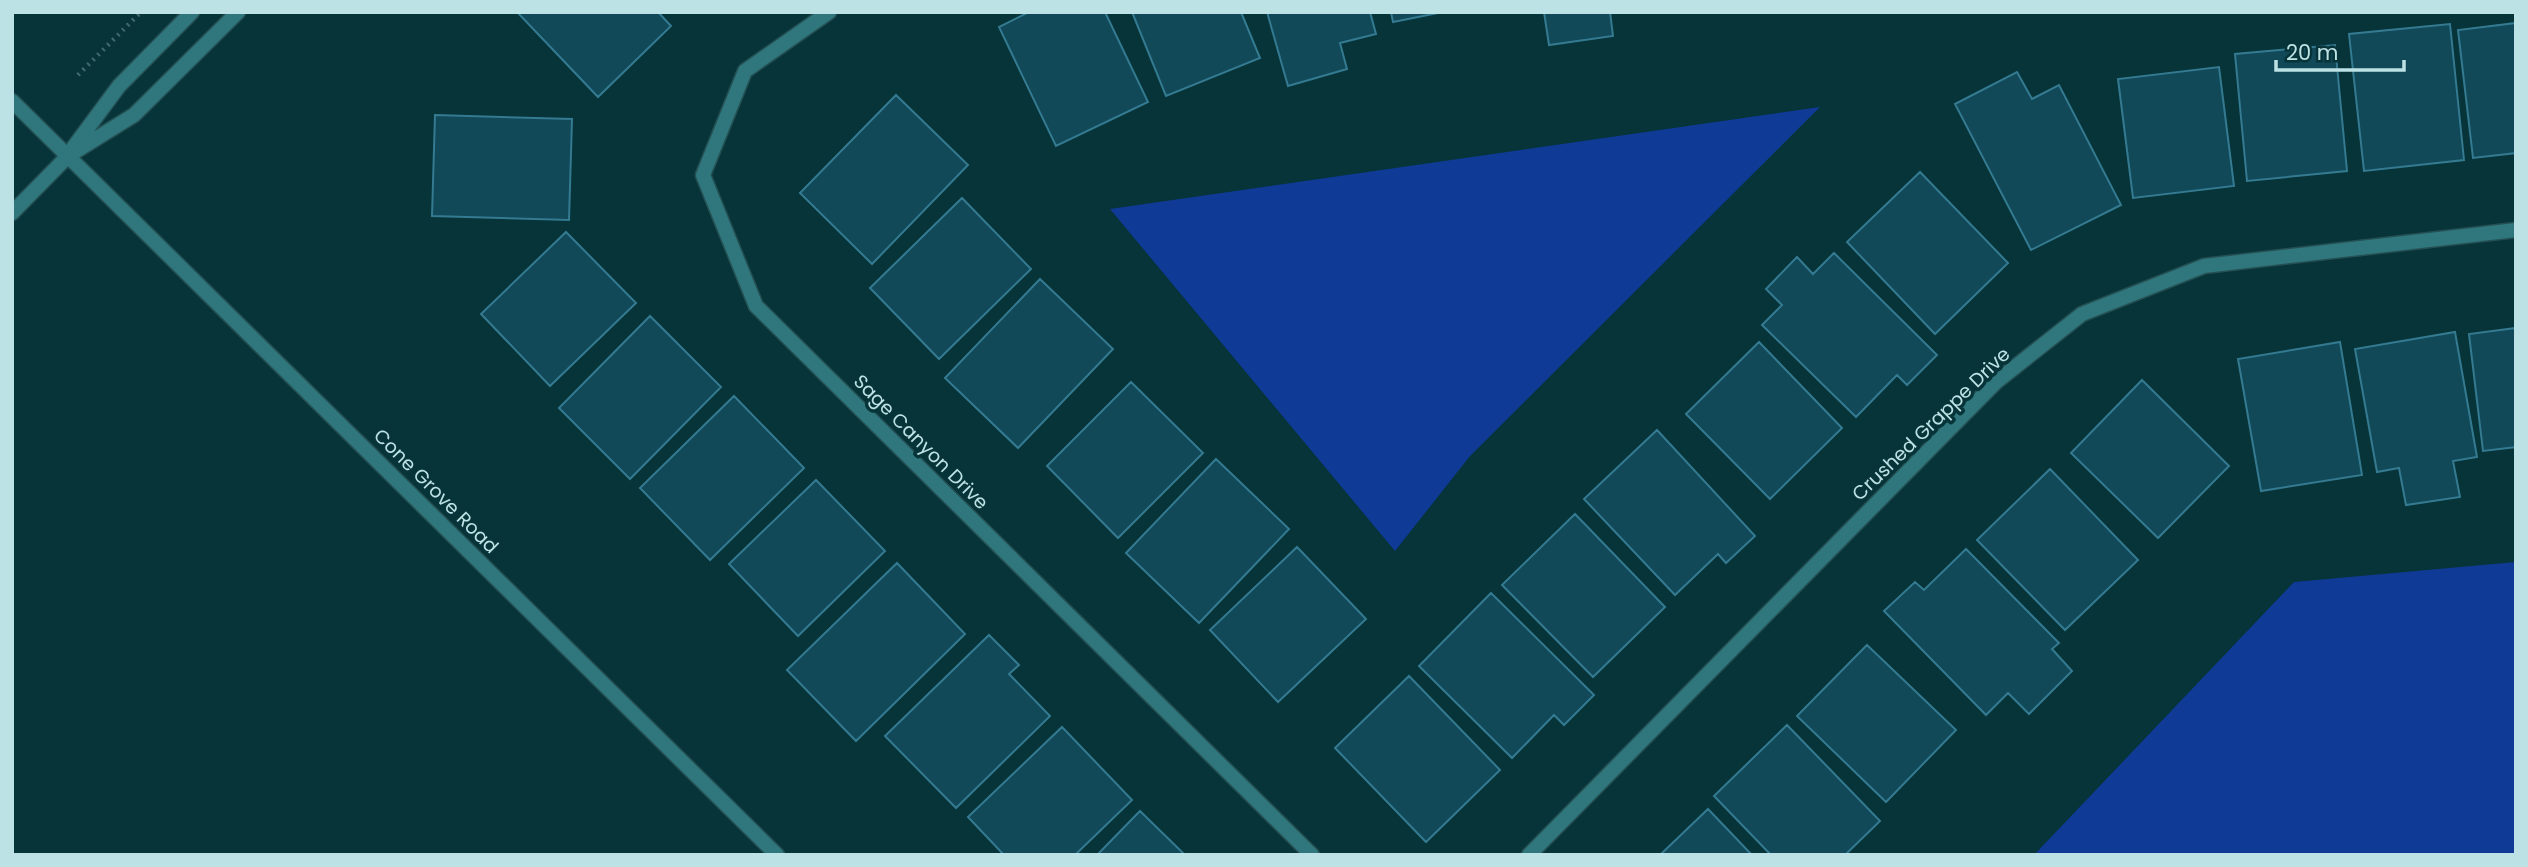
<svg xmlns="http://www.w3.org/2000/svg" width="2528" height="867" font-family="Poppins,sans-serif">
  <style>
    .water { fill: #0f3a96 }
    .building { fill: #114959; stroke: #347a91; stroke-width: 2 }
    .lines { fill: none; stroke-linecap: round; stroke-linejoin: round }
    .minor-casing { stroke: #245054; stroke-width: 17 }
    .tertiary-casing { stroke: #245054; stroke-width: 17 }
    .path { stroke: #406a6e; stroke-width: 4.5; stroke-dasharray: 2 5; stroke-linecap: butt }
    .minor { stroke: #2f777d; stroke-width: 14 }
    .tertiary { stroke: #2f777d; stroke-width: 14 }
    .labels { text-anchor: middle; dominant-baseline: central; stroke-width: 7; stroke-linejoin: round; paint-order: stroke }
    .street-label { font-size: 19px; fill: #bde2e5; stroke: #073438 }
  </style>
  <rect width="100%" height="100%" fill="#073438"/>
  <!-- water -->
  <path class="water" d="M 1820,107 L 1470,456 L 1395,551 L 1110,209 Z
    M 2516,562 L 2516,855 L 2034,855 L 2294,582 Z"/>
  <!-- building -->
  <path class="building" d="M 517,12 L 658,12 L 671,26 L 598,97 Z
    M 1029,12 L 1105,12 L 1148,102 L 1056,146 L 999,27 Z
    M 1132,12 L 1241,12 L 1260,58 L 1166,96 Z
    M 1267,12 L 1370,12 L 1376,34 L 1340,43 L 1347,69 L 1288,86 Z
    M 1391,12 L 1443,12 L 1393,22 Z
    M 1544,12 L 1610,12 L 1613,36 L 1549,45 Z
    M 2516,23 L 2516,153 L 2473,158 L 2458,30 Z
    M 2450,24 L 2464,160 L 2364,171 L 2349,34 Z
    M 2335,45 L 2347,171 L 2247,181 L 2235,54 Z
    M 2219,67 L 2234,186 L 2133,198 L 2118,79 Z
    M 2017,72 L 2032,99 L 2059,85 L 2121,205 L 2031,250 L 1955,104 Z
    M 896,95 L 968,165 L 872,264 L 800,193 Z
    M 435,115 L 572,119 L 569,220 L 432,216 Z
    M 1920,172 L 2008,263 L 1935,334 L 1847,242 Z
    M 962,198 L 1031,269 L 939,359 L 870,288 Z
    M 566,232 L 636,303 L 550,386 L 481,314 Z
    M 1834,253 L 1937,355 L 1907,385 L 1897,375 L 1856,417 L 1762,325 L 1782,305 L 1766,289 L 1797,257 L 1813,274 Z
    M 1040,279 L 1113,349 L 1018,448 L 945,378 Z
    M 650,316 L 721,387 L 630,479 L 559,408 Z
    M 2516,328 L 2516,447 L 2483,451 L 2469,334 Z
    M 2455,332 L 2477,457 L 2453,461 L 2460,497 L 2406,505 L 2399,468 L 2377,472 L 2355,349 Z
    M 1759,342 L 1842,428 L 1770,499 L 1686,414 Z
    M 2340,342 L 2362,475 L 2261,491 L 2238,359 Z
    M 2142,380 L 2229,466 L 2158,538 L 2071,453 Z
    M 1131,382 L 1203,453 L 1118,538 L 1047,466 Z
    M 734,396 L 804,468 L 710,560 L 640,488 Z
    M 1657,430 L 1755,536 L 1726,563 L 1718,554 L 1675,595 L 1584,499 Z
    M 1216,459 L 1289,529 L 1199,623 L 1126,553 Z
    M 2050,469 L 2138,560 L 2065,630 L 1977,540 Z
    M 816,480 L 885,551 L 798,636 L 729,564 Z
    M 1575,514 L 1665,607 L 1593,677 L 1502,585 Z
    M 1297,547 L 1366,619 L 1278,702 L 1210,630 Z
    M 1966,549 L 2059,643 L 2052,649 L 2072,671 L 2029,714 L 2008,693 L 1986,715 L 1884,611 L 1915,582 L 1924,590 Z
    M 897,563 L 965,634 L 856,741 L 787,670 Z
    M 1491,593 L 1594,695 L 1564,725 L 1554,715 L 1512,758 L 1419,666 Z
    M 989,635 L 1019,665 L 1009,674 L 1050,716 L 956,808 L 885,736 Z
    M 1867,645 L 1956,730 L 1886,802 L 1797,716 Z
    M 1409,676 L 1500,770 L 1426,842 L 1335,748 Z
    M 1787,725 L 1880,821 L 1845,855 L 1771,855 L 1714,796 Z
    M 1062,727 L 1132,800 L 1075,855 L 1004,855 L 968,817 Z
    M 1708,809 L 1752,855 L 1660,855 Z
    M 1140,811 L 1185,855 L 1097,855 Z"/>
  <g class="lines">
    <defs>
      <path id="minor" d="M 829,12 L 745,71 L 703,175 L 756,306 L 1312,855
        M 12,101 L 777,855
        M 12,213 L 68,156
        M 1529,855 L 1996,382 L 2082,314 L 2204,266 L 2516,230"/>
      <path id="tertiary" d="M 73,148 L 119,86 L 192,12
        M 68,156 L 134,115 L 238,12"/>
    </defs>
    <!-- minor casing -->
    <use href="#minor" class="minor-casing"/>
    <!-- tertiary casing -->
    <use href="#tertiary" class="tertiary-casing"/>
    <!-- path -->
    <path class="path" d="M 78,75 L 141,12"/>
    <!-- minor -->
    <use href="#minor" class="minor"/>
    <!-- tertiary -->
    <use href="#tertiary" class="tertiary"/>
  </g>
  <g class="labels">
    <!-- street labels -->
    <g class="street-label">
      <text transform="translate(1931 424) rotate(-44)">Crushed Grappe Drive</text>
      <text transform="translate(921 442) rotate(45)">Sage Canyon Drive</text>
      <text transform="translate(436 491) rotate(45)">Cone Grove Road</text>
    </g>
  </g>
  <!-- border -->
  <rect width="2528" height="867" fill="none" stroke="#bde2e5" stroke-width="28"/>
  <!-- scale -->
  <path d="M2276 60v10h128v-10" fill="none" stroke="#bde2e5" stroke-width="3.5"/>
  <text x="2286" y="60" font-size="21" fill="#bde2e5" stroke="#073438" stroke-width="5" paint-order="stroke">20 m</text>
</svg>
